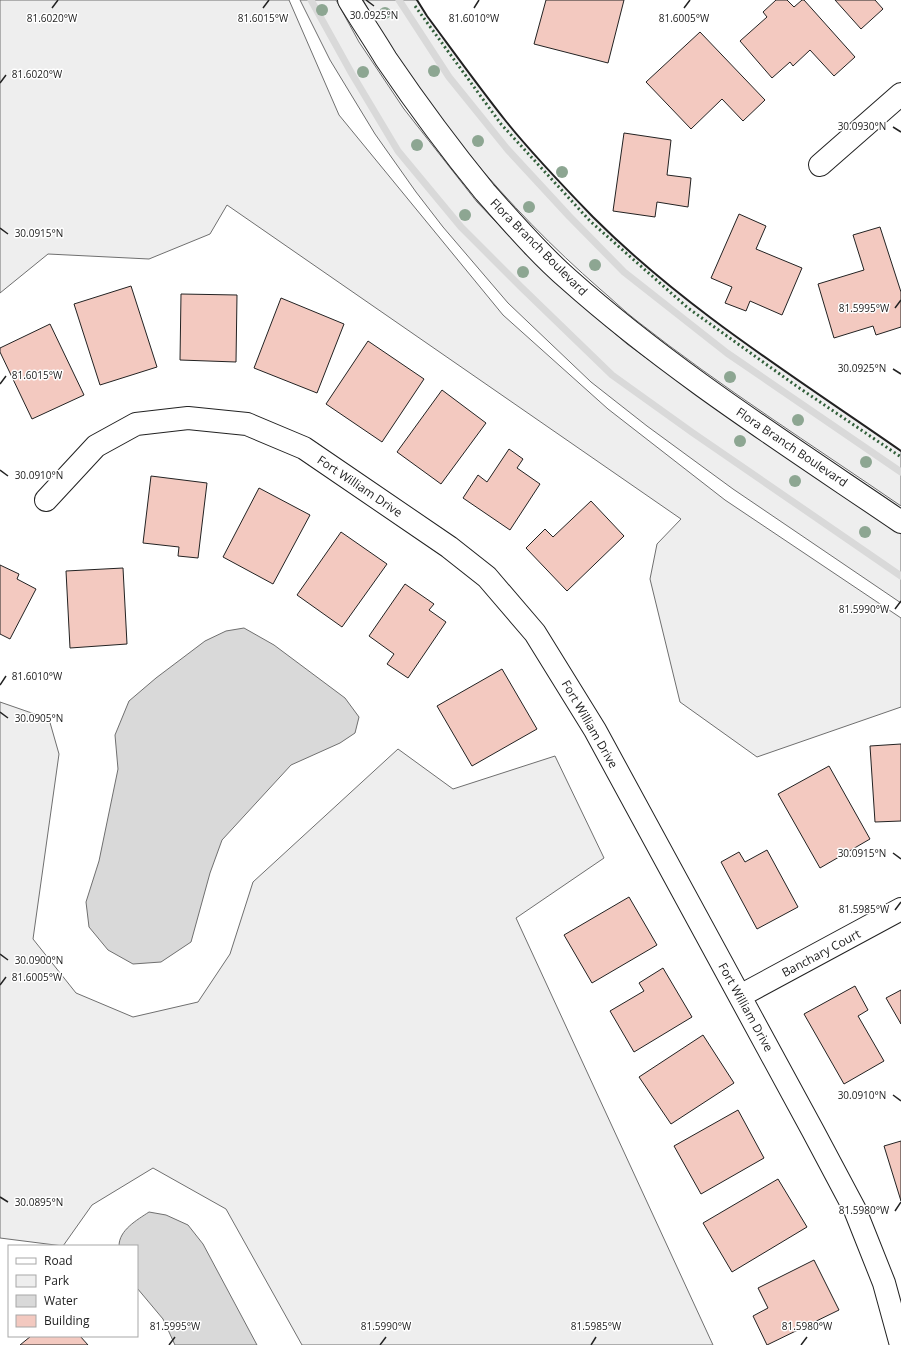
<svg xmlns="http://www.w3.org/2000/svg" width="901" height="1345" font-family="'Open Sans',sans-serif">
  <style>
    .green { fill: #eee; stroke: #6f6f6f }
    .water { fill: #d9d9d9; stroke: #6f6f6f }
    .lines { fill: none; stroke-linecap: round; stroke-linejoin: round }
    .stream { stroke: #d9d9d9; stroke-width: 7 }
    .building { fill: #f3c9c0; stroke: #222 }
    .minor-casing { stroke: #222; stroke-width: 24 }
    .minor { stroke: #fff; stroke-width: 22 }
    .hedge { stroke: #2f5e38; stroke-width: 3; stroke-dasharray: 2 3; stroke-linecap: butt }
    .wall { stroke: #222; stroke-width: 2 }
    .tree { fill: #8da692 }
    .ticks { fill: none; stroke: #222; stroke-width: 1.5 }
    .labels { text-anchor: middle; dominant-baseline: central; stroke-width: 3; stroke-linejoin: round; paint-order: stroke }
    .street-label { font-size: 12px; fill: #222; stroke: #fff }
    .ticks-label { font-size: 10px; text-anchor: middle; fill: #222; stroke: #fff; stroke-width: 3; stroke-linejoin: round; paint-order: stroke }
  </style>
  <rect width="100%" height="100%" fill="#fff"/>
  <!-- green -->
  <path class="green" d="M 0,0 L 289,0 L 339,115 L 503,315 L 608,409 L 725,500 L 901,618 L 901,707 L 757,757 L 680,702 L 650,579 L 657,544 L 681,519 L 227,205 L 210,234 L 149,259 L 48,254 L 0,293 Z
    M 300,0 L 336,0 L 359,42 L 404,109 L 477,202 L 543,271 L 627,344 L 733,421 L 901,534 L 901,603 L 733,489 L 647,426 L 591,382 L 508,303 L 443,227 L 416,192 L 375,134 L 330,60 Z
    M 363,0 L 417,0 L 427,16 C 453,51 478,86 505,120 C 532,154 563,186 593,217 C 685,309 795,377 901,451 L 901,506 C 812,445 721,387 637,321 C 624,311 612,299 600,289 C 506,207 424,109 363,0 Z
    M 0,702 L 49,719 L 59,754 L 33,939 L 76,993 L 133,1017 L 198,1002 L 230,954 L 253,882 L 398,749 L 453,789 L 555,756 L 604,858 L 516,918 L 713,1345 L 302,1345 L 226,1209 L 153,1168 L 92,1205 L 63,1246 L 0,1238 Z"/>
  <!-- water -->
  <path class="water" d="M 244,628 L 274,645 L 345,698 L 359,717 L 355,733 L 340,743 L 291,765 L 222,840 L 210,873 L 191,942 L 161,962 L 133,964 L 108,950 L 89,927 L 86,902 L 99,861 L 118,769 L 115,735 L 129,701 L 156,678 L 205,641 L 226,631 Z
    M 149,1212 L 166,1215 L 188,1225 L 203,1244 L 257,1345 L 175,1345 L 163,1319 L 137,1288 L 137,1246 L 119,1246 C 119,1230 137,1220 149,1212 Z"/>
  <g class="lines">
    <!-- stream -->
    <path class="stream" d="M 311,0 L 352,74 L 398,151 L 461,227 L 520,286 L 612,375 L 693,433 L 901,576
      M 399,0 L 449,77 L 508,150 L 569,216 L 624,272 L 727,353 L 901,472"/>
  </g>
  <!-- building -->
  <path class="building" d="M 546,0 L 624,0 L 608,63 L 534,44 Z
    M 776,0 L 787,0 L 794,7 L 802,0 L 804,0 L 855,57 L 834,76 L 810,50 L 793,66 L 790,62 L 772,78 L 740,41 L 767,17 L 763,12 Z
    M 835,0 L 875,0 L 883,9 L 861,29 Z
    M 700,32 L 765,100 L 743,121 L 722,99 L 691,129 L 646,82 Z
    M 624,133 L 671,140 L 667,175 L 691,178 L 688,207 L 657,202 L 655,217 L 613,211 Z
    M 739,214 L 766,226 L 756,249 L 802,268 L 782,315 L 750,301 L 746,311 L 725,303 L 732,287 L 711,278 Z
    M 880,227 L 901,292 L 901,327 L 876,335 L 873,326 L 834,338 L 818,284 L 864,270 L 853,235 Z
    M 131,286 L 157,367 L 100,385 L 74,304 Z
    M 181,294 L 237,295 L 236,362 L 180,360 Z
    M 281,298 L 344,324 L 317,393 L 254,368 Z
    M 50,324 L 84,395 L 32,419 L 0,352 L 0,348 Z
    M 368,341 L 424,379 L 382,442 L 326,404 Z
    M 442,390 L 486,423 L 441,484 L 397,452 Z
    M 509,449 L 523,459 L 517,468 L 540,484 L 510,530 L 463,498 L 478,475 L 487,482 Z
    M 151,476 L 207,483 L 198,558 L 178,556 L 179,547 L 143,543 Z
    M 259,488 L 310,515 L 273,584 L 223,557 Z
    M 591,501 L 624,536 L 567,591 L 526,548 L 545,529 L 553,537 Z
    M 341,532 L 387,564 L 342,627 L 297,595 Z
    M 0,565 L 19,574 L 17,579 L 36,589 L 10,639 L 0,634 Z
    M 123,568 L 127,644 L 70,648 L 66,571 Z
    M 405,584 L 434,604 L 429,610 L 446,622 L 408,678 L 387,664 L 394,654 L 369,636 Z
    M 502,669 L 537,729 L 472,766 L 437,706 Z
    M 901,744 L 901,821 L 875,822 L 870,746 Z
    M 829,766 L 870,839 L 820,868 L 778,794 Z
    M 767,850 L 798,907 L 757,929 L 721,862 L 739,852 L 745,862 Z
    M 629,897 L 657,945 L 592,983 L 564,935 Z
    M 663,968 L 692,1017 L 634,1052 L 610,1011 L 644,991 L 639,983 Z
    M 855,986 L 868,1010 L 858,1016 L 884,1061 L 844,1084 L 804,1014 Z
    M 901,990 L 901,1024 L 886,998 Z
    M 703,1035 L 734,1083 L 671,1124 L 639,1077 Z
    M 738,1110 L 764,1158 L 701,1194 L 674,1146 Z
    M 901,1141 L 901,1201 L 884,1146 Z
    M 778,1179 L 807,1227 L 732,1272 L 703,1223 Z
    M 814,1260 L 839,1310 L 767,1345 L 753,1316 L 768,1308 L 758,1288 Z
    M 31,1336 L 80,1336 L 88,1345 L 20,1345 Z"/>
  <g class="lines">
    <defs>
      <path id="minor" d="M 349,0 C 361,20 374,39 386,59 C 418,106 449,148 485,192 C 511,221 538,253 568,279 C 670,370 788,445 901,522
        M 820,165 L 901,94
        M 46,500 L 96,446 L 136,424 L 188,418 L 247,424 L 304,448 L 449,547 L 487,577 L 535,633 L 595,730 L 813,1131 L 855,1210 L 884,1283 L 901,1345
        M 740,996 L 901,909"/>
    </defs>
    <!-- minor casing -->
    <use href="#minor" class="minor-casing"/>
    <!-- minor -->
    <use href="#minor" class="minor"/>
    <!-- hedge -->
    <path class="hedge" d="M 415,6 L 501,124 L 590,221 L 688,308 L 795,385 L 901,457"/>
    <!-- wall -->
    <path class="wall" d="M 417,0 L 427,16 C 453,51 478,86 505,120 C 532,154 563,186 593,217 C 685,309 795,377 901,451"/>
  </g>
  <!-- trees -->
  <g class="tree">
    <circle cx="322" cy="10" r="6"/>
    <circle cx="385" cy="13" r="6"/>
    <circle cx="434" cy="71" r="6"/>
    <circle cx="363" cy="72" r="6"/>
    <circle cx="478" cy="141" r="6"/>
    <circle cx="417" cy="145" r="6"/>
    <circle cx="562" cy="172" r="6"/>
    <circle cx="529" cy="207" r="6"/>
    <circle cx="465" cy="215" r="6"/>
    <circle cx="595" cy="265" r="6"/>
    <circle cx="523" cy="272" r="6"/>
    <circle cx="730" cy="377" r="6"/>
    <circle cx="798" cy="420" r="6"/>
    <circle cx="740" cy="441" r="6"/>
    <circle cx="866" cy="462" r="6"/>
    <circle cx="795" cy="481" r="6"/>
    <circle cx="865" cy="532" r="6"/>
  </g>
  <!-- ticks -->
  <path class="ticks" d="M 366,0 L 374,6M 52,8 L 58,0M 263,8 L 269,0M 474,8 L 479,0M 684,8 L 690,0M 0,83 L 6,75M 893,127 L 901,132M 0,228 L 8,234M 895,308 L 901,300M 893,369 L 901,374M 0,384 L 6,376M 0,470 L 8,476M 895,609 L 901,601M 0,685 L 6,676M 0,712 L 8,718M 893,853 L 901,859M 895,910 L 901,902M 0,954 L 8,960M 0,985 L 6,977M 893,1095 L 901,1101M 0,1197 L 8,1202M 895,1211 L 901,1202M 169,1345 L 175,1337M 380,1345 L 386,1337M 591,1345 L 596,1337M 801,1345 L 807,1337"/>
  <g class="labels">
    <!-- street labels -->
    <g class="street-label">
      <text transform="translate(539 247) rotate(45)">Flora Branch Boulevard</text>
      <text transform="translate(792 447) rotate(34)">Flora Branch Boulevard</text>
      <text transform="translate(360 486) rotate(34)">Fort William Drive</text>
      <text transform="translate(590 724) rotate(60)">Fort William Drive</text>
      <text transform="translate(821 953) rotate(-28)">Banchary Court</text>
      <text transform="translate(746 1007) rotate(61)">Fort William Drive</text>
    </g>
  </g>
  <g class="ticks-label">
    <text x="374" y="19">30.0925°N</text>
    <text x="52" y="22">81.6020°W</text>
    <text x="263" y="22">81.6015°W</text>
    <text x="474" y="22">81.6010°W</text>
    <text x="684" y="22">81.6005°W</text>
    <text x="37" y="78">81.6020°W</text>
    <text x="862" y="130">30.0930°N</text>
    <text x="39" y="237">30.0915°N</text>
    <text x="864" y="312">81.5995°W</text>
    <text x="862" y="372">30.0925°N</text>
    <text x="37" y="379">81.6015°W</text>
    <text x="39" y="479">30.0910°N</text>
    <text x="864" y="613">81.5990°W</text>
    <text x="37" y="680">81.6010°W</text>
    <text x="39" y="722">30.0905°N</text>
    <text x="862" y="857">30.0915°N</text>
    <text x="864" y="913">81.5985°W</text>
    <text x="39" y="964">30.0900°N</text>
    <text x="37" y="981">81.6005°W</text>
    <text x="862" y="1099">30.0910°N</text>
    <text x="39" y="1206">30.0895°N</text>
    <text x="864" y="1214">81.5980°W</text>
    <text x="175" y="1330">81.5995°W</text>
    <text x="386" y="1330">81.5990°W</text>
    <text x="596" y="1330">81.5985°W</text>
    <text x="807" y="1330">81.5980°W</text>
  </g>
  <!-- legend -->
  <rect x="8" y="1245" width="130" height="92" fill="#ffffff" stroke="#a7a7a7"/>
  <rect x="16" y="1258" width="20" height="6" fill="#ffffff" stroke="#a7a7a7"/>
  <text x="44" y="1265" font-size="12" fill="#222222">Road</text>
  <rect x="16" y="1275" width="20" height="12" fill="#eeeeee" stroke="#a7a7a7"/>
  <text x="44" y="1285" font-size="12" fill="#222222">Park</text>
  <rect x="16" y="1295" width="20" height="12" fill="#d9d9d9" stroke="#a7a7a7"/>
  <text x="44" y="1305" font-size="12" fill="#222222">Water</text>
  <rect x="16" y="1315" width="20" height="12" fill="#f3c9c0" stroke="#a7a7a7"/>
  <text x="44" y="1325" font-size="12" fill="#222222">Building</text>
</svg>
